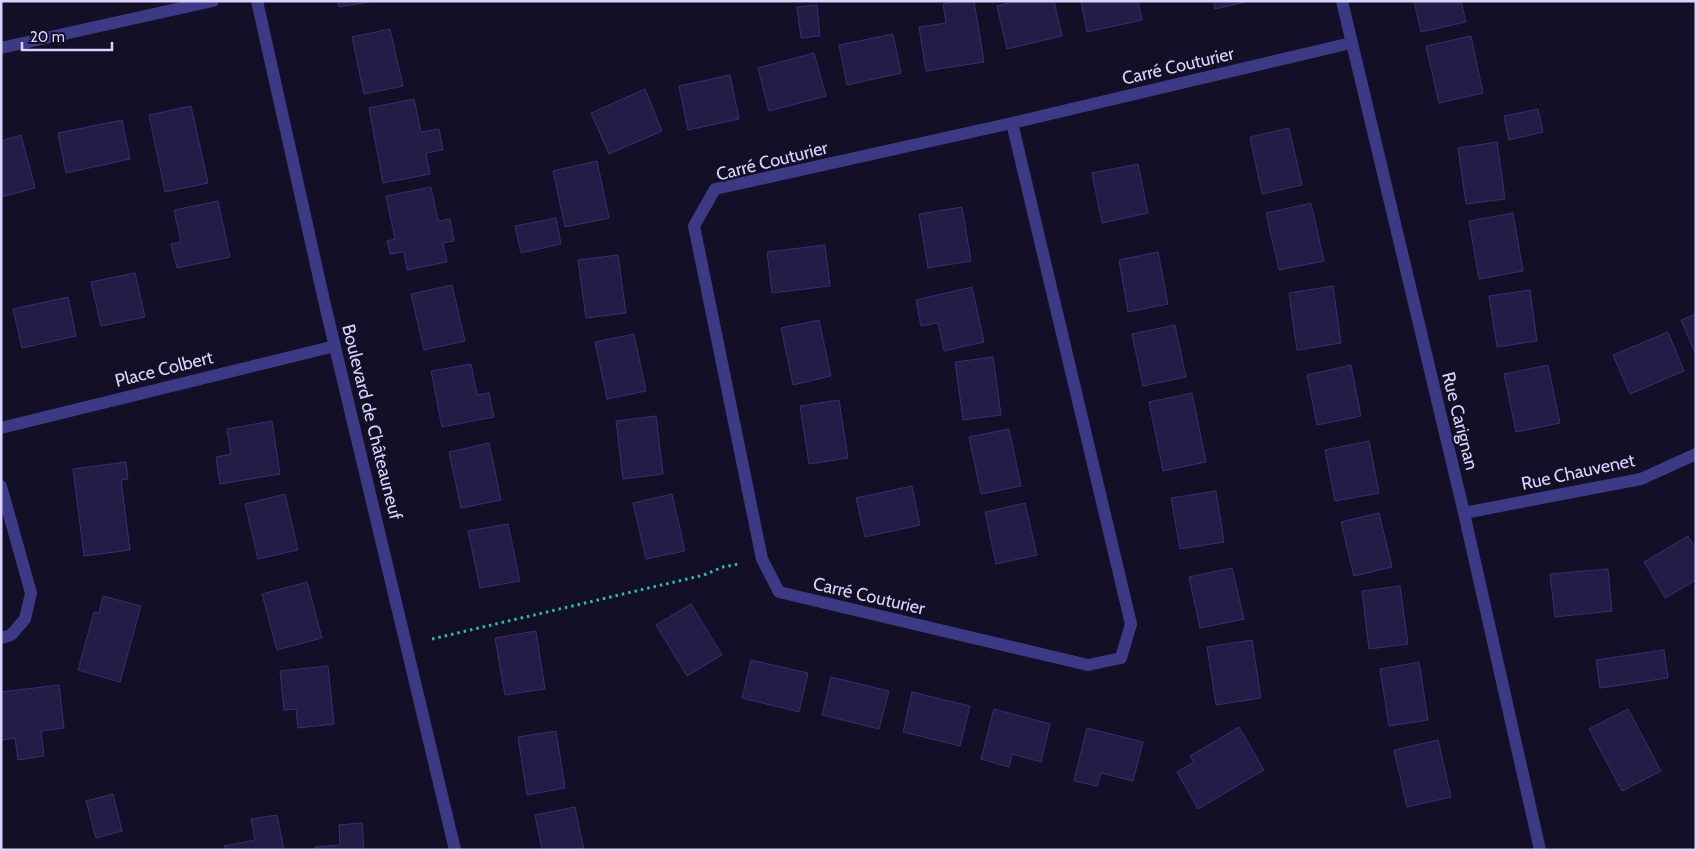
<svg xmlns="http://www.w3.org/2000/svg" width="1697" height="851" font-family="Cabin,sans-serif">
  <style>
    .building { fill: #241b47; stroke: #3b2d73 }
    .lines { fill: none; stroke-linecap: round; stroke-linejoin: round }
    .path { stroke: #2fb8b0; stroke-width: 3; stroke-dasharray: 2.5 4; stroke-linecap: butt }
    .minor { stroke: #3d3a85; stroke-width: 12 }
    .labels { text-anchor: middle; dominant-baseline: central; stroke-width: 4.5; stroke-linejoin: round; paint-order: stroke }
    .street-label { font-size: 18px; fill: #d9d4ff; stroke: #130f26 }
  </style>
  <rect width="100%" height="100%" fill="#130f26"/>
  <!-- building -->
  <path class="building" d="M 338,1 L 375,1 L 339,7 Z
    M 958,1 L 974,1 L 984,62 L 926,71 L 919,27 L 946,23 L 943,4 Z
    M 1016,1 L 1054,1 L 1062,36 L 1007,49 L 997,6 Z
    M 1081,1 L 1138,1 L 1142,20 L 1087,32 Z
    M 1214,1 L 1249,1 L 1215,9 Z
    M 1414,1 L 1461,1 L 1466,22 L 1421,32 Z
    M 817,5 L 820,36 L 801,38 L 797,7 Z
    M 390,29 L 403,86 L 364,94 L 352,37 Z
    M 893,34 L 901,73 L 847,85 L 839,45 Z
    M 1471,36 L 1483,93 L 1439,103 L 1426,46 Z
    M 814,53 L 826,96 L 769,111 L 758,68 Z
    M 730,75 L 739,119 L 688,130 L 679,86 Z
    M 645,89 L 662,131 L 609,154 L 591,113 Z
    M 414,99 L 421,132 L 439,129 L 443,150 L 426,153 L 430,174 L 383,183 L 369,108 Z
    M 191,106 L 208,183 L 165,192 L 149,115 Z
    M 1538,109 L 1543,132 L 1509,140 L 1504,116 Z
    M 122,120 L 130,159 L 66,173 L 58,133 Z
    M 1289,128 L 1302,185 L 1262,194 L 1250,137 Z
    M 21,135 L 35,188 L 1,197 L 1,141 Z
    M 1497,142 L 1505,199 L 1466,204 L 1458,148 Z
    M 597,161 L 609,218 L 565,227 L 553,171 Z
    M 1138,164 L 1148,213 L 1102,223 L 1092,173 Z
    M 431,187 L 438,221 L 450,219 L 454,241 L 443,243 L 447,262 L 407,270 L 404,252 L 390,254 L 387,241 L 395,239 L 386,196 Z
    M 218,201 L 230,257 L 177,268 L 171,244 L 181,242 L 174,210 Z
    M 1311,203 L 1324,261 L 1279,270 L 1266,213 Z
    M 962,207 L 971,261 L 928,268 L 919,214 Z
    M 1513,213 L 1523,271 L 1479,279 L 1469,221 Z
    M 556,218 L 561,244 L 521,253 L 515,226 Z
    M 825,245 L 830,286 L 772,293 L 767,252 Z
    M 1158,252 L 1168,304 L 1128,312 L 1119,260 Z
    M 618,255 L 626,313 L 586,318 L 578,260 Z
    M 135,273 L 145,317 L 101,326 L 91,282 Z
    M 452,285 L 465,341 L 424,350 L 411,294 Z
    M 1333,286 L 1341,343 L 1297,350 L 1289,293 Z
    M 972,287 L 984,342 L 944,351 L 938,323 L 921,326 L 916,300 Z
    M 1530,290 L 1537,341 L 1497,347 L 1489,296 Z
    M 68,297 L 76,336 L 22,348 L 13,309 Z
    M 1696,314 L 1696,355 L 1681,320 Z
    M 819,320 L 831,376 L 793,385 L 781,328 Z
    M 1175,325 L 1186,377 L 1143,386 L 1132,334 Z
    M 1668,332 L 1684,371 L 1630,394 L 1613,355 Z
    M 634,334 L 646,391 L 607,399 L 595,342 Z
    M 993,357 L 1001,415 L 963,420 L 955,362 Z
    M 471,364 L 477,395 L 489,393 L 494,417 L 442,427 L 431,371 Z
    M 1351,365 L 1361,416 L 1317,425 L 1307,375 Z
    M 1548,365 L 1560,423 L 1516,432 L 1504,374 Z
    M 1192,393 L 1206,462 L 1163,471 L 1149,402 Z
    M 839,400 L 848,458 L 809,464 L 800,406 Z
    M 656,416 L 663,474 L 623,479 L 616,421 Z
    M 272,421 L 280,474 L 220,484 L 216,457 L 231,454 L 227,429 Z
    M 1009,429 L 1021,486 L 981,494 L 969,437 Z
    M 1369,441 L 1379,493 L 1335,501 L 1325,450 Z
    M 489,443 L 501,500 L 461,508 L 449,452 Z
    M 126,462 L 128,479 L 121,480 L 130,550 L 84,556 L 73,469 Z
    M 912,486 L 920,525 L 865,537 L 856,498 Z
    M 1216,491 L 1224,542 L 1180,549 L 1171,498 Z
    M 285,494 L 298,550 L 258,559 L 245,504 Z
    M 672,494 L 685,551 L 646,559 L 633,503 Z
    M 1025,503 L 1037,555 L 996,564 L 985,512 Z
    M 1379,513 L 1392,567 L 1354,576 L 1341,522 Z
    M 508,524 L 520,581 L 480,588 L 468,531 Z
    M 1688,536 L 1696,549 L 1696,580 L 1665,598 L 1644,562 Z
    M 1232,568 L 1244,619 L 1200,628 L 1189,577 Z
    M 1608,569 L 1612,611 L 1555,617 L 1550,574 Z
    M 307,582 L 322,638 L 277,650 L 262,594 Z
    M 1400,586 L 1408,644 L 1369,649 L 1362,591 Z
    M 103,596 L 141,606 L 120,682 L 78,670 L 94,612 L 99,613 Z
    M 691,604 L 722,655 L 687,676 L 656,625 Z
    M 536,631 L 545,689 L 505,695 L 495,638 Z
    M 1252,640 L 1261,698 L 1216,705 L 1207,647 Z
    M 1664,650 L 1668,678 L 1600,688 L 1596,660 Z
    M 751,660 L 808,673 L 799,712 L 742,698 Z
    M 1419,662 L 1428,720 L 1389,726 L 1380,669 Z
    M 328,666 L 334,724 L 298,728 L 296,709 L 284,710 L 280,671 Z
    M 831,677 L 889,691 L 879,729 L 822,715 Z
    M 59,685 L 64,728 L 41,731 L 44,756 L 18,760 L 15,738 L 1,740 L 1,692 Z
    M 912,692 L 970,706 L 960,746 L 903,732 Z
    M 994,709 L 1050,724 L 1041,762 L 1012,754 L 1009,767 L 981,759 Z
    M 1628,709 L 1661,771 L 1622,791 L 1589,729 Z
    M 1239,727 L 1264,770 L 1198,809 L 1177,772 L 1194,762 L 1190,756 Z
    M 1087,728 L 1143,742 L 1133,781 L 1101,773 L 1097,786 L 1074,781 Z
    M 556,731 L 565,788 L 527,795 L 518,737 Z
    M 1438,740 L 1451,797 L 1407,807 L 1394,750 Z
    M 113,794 L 122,831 L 96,838 L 86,801 Z
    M 575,807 L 584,850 L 542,850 L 535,815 Z
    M 277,815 L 284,850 L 225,850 L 224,846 L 255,840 L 251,819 Z
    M 362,823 L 364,850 L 315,850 L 315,847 L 340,845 L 339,825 Z"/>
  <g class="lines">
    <!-- path -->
    <path class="path" d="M 432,639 L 704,575 L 723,567 L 739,564"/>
    <!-- minor -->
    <path class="minor" d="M 257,1 L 325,305 L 455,850
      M 1342,1 L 1464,513 L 1540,850
      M 1,48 L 213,1
      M 1012,123 L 1131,624 L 1121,658 L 1088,665 L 779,592 L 762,559 L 694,226 L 715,189 L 1012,123 L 1351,43
      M 1,428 L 335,346
      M 1,486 L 31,593 L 25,619 L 11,635 L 1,638
      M 1464,513 L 1641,479 L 1696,454"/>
  </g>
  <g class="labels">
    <!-- street labels -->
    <g class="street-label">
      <text transform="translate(1178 66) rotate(-13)">Carré Couturier</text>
      <text transform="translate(772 161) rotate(-14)">Carré Couturier</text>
      <text transform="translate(164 369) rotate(-14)">Place Colbert</text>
      <text transform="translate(1460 421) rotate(76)">Rue Carignan</text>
      <text transform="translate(372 422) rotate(76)">Boulevard de Châteauneuf</text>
      <text transform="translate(1578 472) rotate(-12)">Rue Chauvenet</text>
      <text transform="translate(869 596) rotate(13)">Carré Couturier</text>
    </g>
  </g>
  <!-- border -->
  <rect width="1697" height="851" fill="none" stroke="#d9d4ff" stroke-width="5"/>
  <!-- scale -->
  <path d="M22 42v8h90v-8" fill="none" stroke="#d9d4ff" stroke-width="2.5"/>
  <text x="30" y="42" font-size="15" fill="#d9d4ff" stroke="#130f26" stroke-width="4" paint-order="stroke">20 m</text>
</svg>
